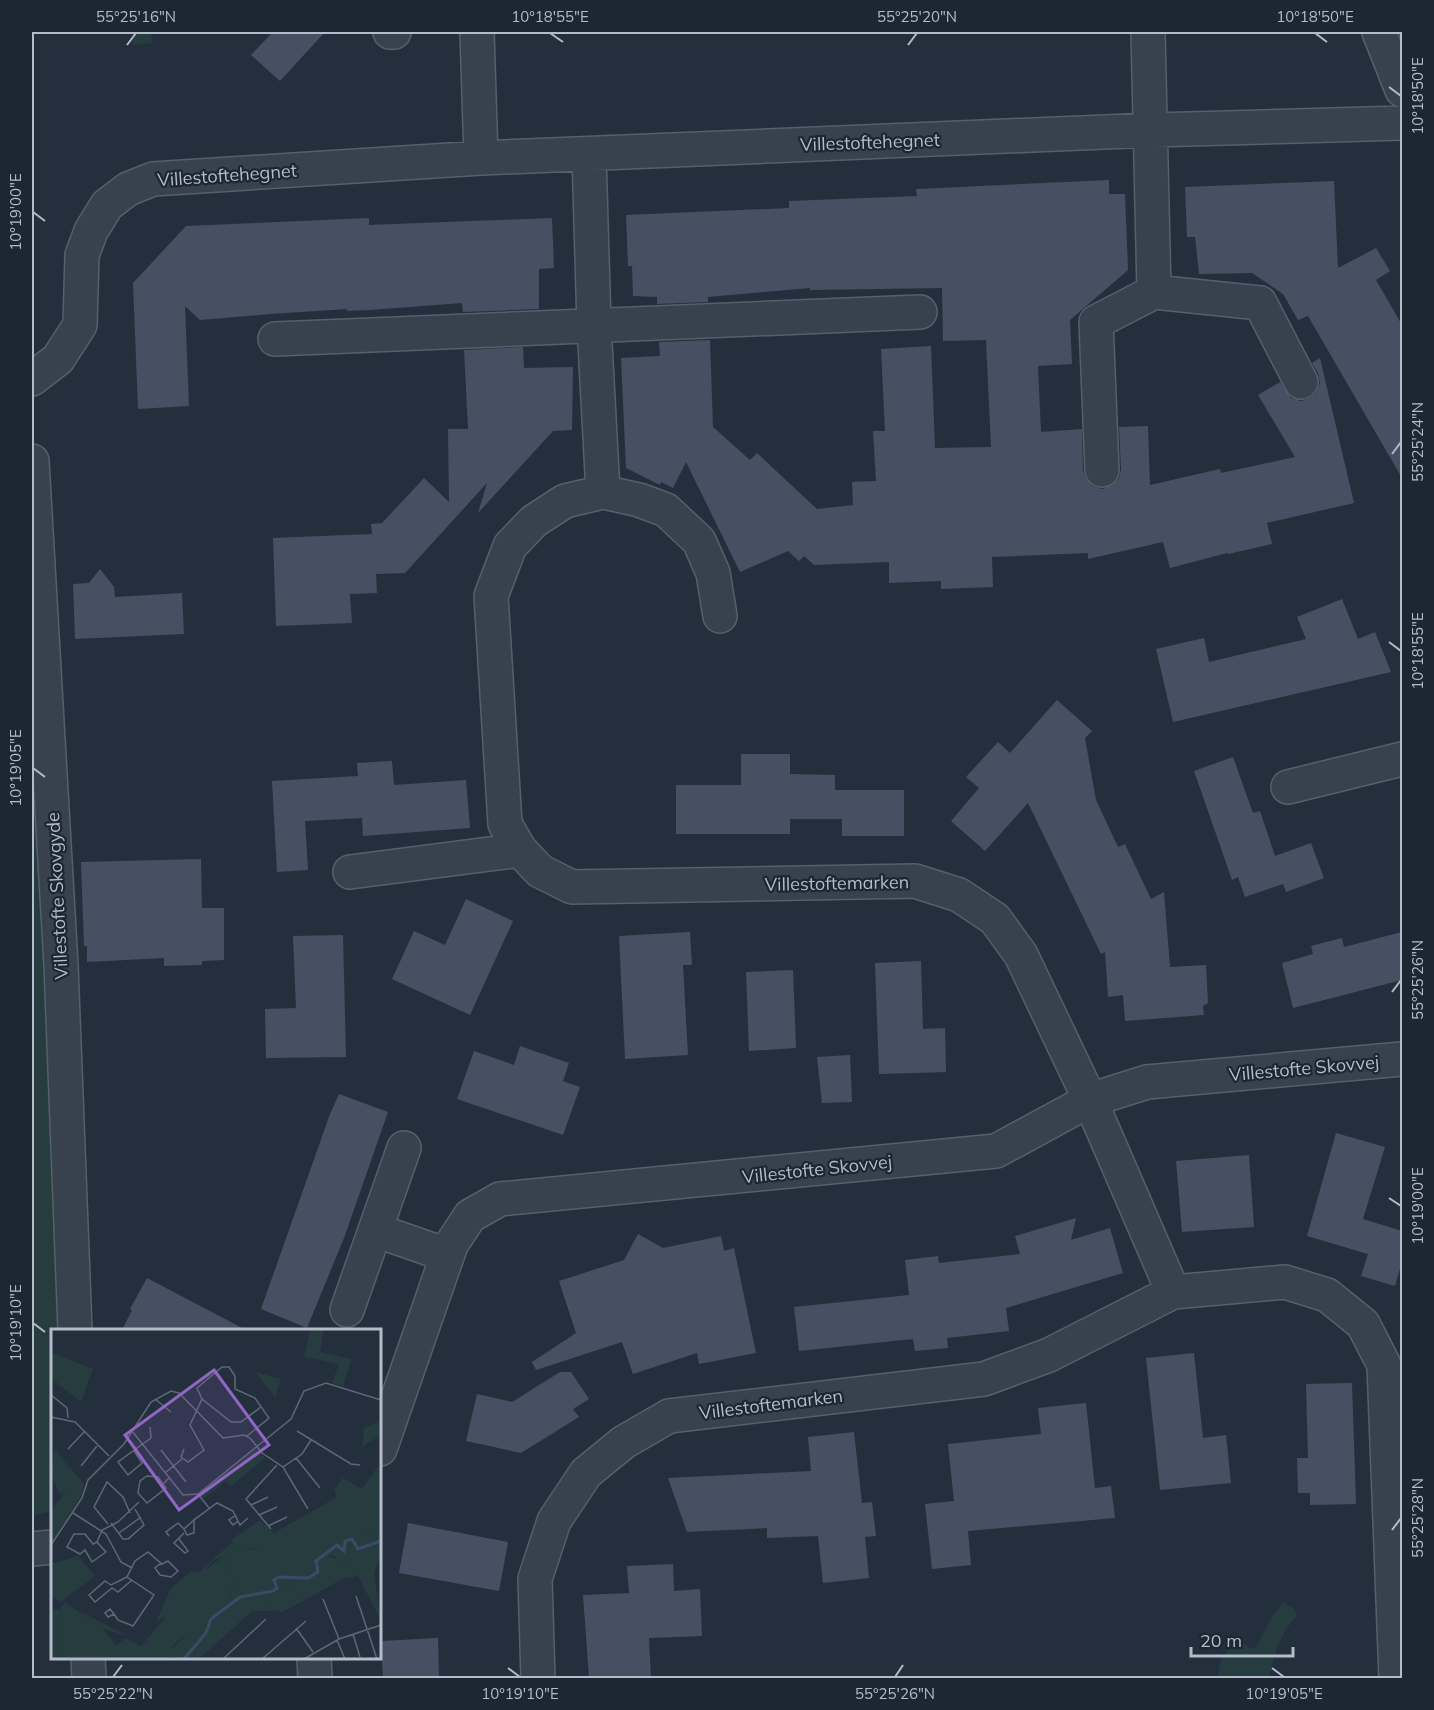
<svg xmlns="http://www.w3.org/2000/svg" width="1434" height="1710" font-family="Mulish,sans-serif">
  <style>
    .green { fill: #263c3f }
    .building { fill: #455162 }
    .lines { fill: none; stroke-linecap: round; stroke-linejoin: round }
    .minor-casing { stroke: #565f6c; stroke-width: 36 }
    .minor { stroke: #38414e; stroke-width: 33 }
    .ticks { fill: none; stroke: #b4bcc9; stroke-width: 2 }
    .labels { text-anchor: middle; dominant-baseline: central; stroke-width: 4.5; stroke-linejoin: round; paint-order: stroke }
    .street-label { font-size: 18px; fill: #b4bcc9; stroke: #1d2633 }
    .inset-river { fill: none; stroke: #394c67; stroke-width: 3 }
    .inset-road { fill: none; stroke: #5e6776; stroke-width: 1.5 }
    .view { fill: #9266c3; fill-opacity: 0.15; stroke: #9266c3; stroke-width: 3 }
    .inset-edge { fill: none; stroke: #b4bcc9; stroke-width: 3 }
    .neatline { fill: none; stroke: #b4bcc9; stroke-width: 2 }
    .ticks-label { font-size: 15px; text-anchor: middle; fill: #b4bcc9 }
  </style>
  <rect width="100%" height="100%" fill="#242f3e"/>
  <!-- green -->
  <path class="green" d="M 132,32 L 151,32 L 152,43 L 133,45 Z
    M 32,668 L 47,970 L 59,1330 L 52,1330 L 52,1511 L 32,1516 Z
    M 1283,1602 L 1294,1609 L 1297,1616 C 1280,1632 1274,1656 1269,1678 L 1220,1678 C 1214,1666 1227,1652 1234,1642 L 1245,1644 L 1251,1649 L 1256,1647 L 1269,1622 Z"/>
  <!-- building -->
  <path class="building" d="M 273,32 L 325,32 L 280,81 L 251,55 Z
    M 1109,180 L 1109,194 L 1125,194 L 1128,270 L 1070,320 L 1072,364 L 1038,366 L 1041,432 L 1082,429 L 1083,471 L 1086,479 L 1093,486 L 1102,489 L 1112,485 L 1119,478 L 1121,469 L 1119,427 L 1148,426 L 1150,485 L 1220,469 L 1221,473 L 1295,457 L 1258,395 L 1280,382 L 1291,398 L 1301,401 L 1310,398 L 1316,393 L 1320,383 L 1318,373 L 1312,363 L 1320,358 L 1354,503 L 1267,523 L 1272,544 L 1228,554 L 1227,553 L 1170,568 L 1163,542 L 1088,559 L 1088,553 L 992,557 L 993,587 L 941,589 L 941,581 L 889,583 L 889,562 L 814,565 L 804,556 L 799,561 L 788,551 L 740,572 L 686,462 L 673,488 L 661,482 L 660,485 L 626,468 L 621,358 L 660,356 L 659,342 L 710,340 L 713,427 L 750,460 L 757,453 L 817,509 L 853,505 L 852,482 L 876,481 L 873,431 L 885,431 L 881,349 L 931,346 L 935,448 L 991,447 L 986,340 L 943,341 L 942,288 L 810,290 L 810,288 L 708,297 L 708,302 L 657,304 L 657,297 L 633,296 L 632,266 L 628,266 L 626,215 L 789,208 L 789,201 L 917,196 L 916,189 Z
    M 1334,181 L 1338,268 L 1376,248 L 1390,271 L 1376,280 L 1402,325 L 1402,478 L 1308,316 L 1298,320 L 1283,294 L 1252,273 L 1199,274 L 1195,237 L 1187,237 L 1185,187 Z
    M 369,218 L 369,225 L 552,218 L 554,268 L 539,269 L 539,309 L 463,312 L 462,303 L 370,310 L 347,311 L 347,309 L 271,314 L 200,320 L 185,306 L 189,406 L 138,409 L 133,283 L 186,226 Z
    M 523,347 L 524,368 L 573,367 L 572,430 L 553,431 L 478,513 L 487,483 L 405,573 L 376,574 L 377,593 L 350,594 L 352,623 L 276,626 L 273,538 L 372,534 L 371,524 L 382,523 L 424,478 L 449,502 L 448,429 L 468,429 L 464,350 Z
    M 100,569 L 114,587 L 115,597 L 182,593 L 184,634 L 75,639 L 73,584 L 89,583 Z
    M 1342,599 L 1358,639 L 1375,632 L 1391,672 L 1173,722 L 1156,649 L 1204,638 L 1209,662 L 1306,639 L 1297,617 Z
    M 1057,700 L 1092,731 L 1085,738 L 1096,800 L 1118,847 L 1125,844 L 1151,899 L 1164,892 L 1170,967 L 1206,965 L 1208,1003 L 1203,1006 L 1204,1015 L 1125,1021 L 1123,995 L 1108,997 L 1105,952 L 1101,954 L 1028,803 L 985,851 L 951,821 L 979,788 L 966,777 L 998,742 L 1010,753 Z
    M 741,754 L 790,754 L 790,774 L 835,775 L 835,790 L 904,790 L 904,836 L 842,836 L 842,819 L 790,819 L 790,834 L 676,834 L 676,785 L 741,785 Z
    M 1233,757 L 1253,813 L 1260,811 L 1275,856 L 1311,843 L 1324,878 L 1286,892 L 1283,884 L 1245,897 L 1238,877 L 1232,880 L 1194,771 Z
    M 392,761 L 394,785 L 466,780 L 470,828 L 363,836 L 362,818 L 305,821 L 308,870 L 277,872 L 272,781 L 358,776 L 357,763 Z
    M 201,859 L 202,908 L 224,908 L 224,960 L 202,961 L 202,965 L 164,966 L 164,958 L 87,962 L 87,946 L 84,946 L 81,862 Z
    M 466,899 L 513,921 L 470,1015 L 392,979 L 414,931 L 445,945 Z
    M 690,932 L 692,965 L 683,965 L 688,1055 L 625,1059 L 619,936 Z
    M 1402,932 L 1402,980 L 1293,1008 L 1282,963 L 1313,954 L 1311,946 L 1342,938 L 1344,947 Z
    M 343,935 L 346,1057 L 266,1058 L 265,1009 L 296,1008 L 293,936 Z
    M 921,961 L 923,1029 L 945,1028 L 946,1072 L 879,1074 L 875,963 Z
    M 793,970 L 796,1048 L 749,1051 L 746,972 Z
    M 520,1046 L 569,1063 L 563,1081 L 580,1087 L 563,1135 L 457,1099 L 474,1051 L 514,1065 Z
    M 850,1055 L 852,1102 L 822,1103 L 817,1057 Z
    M 339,1094 L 388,1112 L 344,1238 L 307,1328 L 261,1309 L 330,1114 Z
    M 1336,1133 L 1385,1147 L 1363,1219 L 1402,1231 L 1402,1262 L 1395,1286 L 1361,1276 L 1368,1254 L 1307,1236 Z
    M 1249,1155 L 1254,1227 L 1182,1232 L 1176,1161 Z
    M 1076,1218 L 1071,1240 L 1110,1228 L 1123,1273 L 1006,1308 L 1009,1331 L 947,1338 L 948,1348 L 915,1351 L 913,1339 L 799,1351 L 794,1307 L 909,1295 L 905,1260 L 938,1256 L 939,1263 L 1020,1254 L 1015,1236 Z
    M 638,1234 L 663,1248 L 721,1236 L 724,1251 L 734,1248 L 756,1353 L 699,1364 L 697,1353 L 633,1374 L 622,1342 L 536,1370 L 532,1362 L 576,1333 L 559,1281 L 624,1260 Z
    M 147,1278 L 246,1330 L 122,1330 L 132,1310 L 130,1309 Z
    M 1194,1353 L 1203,1438 L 1226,1435 L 1231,1483 L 1160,1490 L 1146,1358 Z
    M 560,1372 L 571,1372 L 589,1399 L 573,1409 L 579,1417 L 521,1453 L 466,1441 L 477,1394 L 512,1402 Z
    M 1352,1383 L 1356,1504 L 1310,1505 L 1310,1493 L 1298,1493 L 1297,1458 L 1308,1458 L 1306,1384 Z
    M 1086,1403 L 1095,1488 L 1111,1486 L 1115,1518 L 968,1531 L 971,1565 L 932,1569 L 925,1504 L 954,1501 L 948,1444 L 1041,1434 L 1038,1408 Z
    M 854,1432 L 862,1503 L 872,1502 L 876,1536 L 865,1537 L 869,1578 L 823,1583 L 818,1536 L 767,1538 L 767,1528 L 687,1532 L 668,1478 L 811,1471 L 808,1437 Z
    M 408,1523 L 508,1542 L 499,1591 L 399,1573 Z
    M 673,1564 L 674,1591 L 700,1589 L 702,1636 L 649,1638 L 651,1678 L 589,1678 L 583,1595 L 629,1593 L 627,1566 Z
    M 438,1638 L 439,1678 L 383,1678 L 381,1641 Z"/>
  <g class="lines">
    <defs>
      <path id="minor" d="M 390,32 L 394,32
        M 477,32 L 481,158
        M 1148,32 L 1154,292 L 1260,303 L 1301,382
        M 1379,32 L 1402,90
        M 589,154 L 594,325 L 603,492
        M 275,339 L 920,312
        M 32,379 L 58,359 L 80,325 L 82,255 L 91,231 L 107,205 L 128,189 L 153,179 L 481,158 L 1152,130 L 1402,123
        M 32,461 L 61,965 L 75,1330
        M 1102,470 L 1096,322 L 1154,292
        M 720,616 L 713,573 L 699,541 L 666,510 L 639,500 L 603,492 L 565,501 L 534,521 L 510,546 L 491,596 L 505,824 L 520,850 L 540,871 L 572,887 L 915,881 L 959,895 L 995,919 L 1021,955 L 1090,1100 L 1173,1292
        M 1288,787 L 1402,759
        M 350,872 L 520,850
        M 375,1230 L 447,1255
        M 347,1310 L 404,1148
        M 380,1449 L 451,1245 L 470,1216 L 500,1199 L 996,1151 L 1090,1100 L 1147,1082 L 1402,1059
        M 32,1549 L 52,1547
        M 88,1658 L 89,1678
        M 314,1658 L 315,1678
        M 538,1678 L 535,1579 L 554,1521 L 586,1473 L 624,1442 L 669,1416 L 984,1379 L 1049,1355 L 1173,1292 L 1285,1282 L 1327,1295 L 1363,1324 L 1384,1365 L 1396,1678"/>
    </defs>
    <!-- minor casing -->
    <use href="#minor" class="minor-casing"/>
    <!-- minor -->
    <use href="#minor" class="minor"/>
  </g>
  <!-- ticks -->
  <path class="ticks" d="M 550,33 L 563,42M 1315,33 L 1327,42M 127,45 L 136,33M 908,45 L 917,33M 1389,87 L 1401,96M 33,212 L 45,221M 1392,454 L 1401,442M 1389,642 L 1401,651M 33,768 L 45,777M 1392,992 L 1401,980M 1389,1198 L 1401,1206M 33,1323 L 45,1332M 1392,1530 L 1401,1518M 508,1668 L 520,1677M 1272,1668 L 1284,1677M 113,1677 L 122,1665M 895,1677 L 903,1665"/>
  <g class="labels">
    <!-- street labels -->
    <g class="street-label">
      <text transform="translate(870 142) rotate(-2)">Villestoftehegnet</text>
      <text transform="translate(227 175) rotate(-4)">Villestoftehegnet</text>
      <text transform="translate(837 883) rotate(-1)">Villestoftemarken</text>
      <text transform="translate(57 896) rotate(-93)">Villestofte Skovgyde</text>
      <text transform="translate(1304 1068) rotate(-5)">Villestofte Skovvej</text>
      <text transform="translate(817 1169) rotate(-6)">Villestofte Skovvej</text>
      <text transform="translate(771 1404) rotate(-7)">Villestoftemarken</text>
    </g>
  </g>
  <!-- overview -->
  <g transform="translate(51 1329)">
    <rect width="330" height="330" fill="#242f3e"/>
    <path d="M 259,0 L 273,0 L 269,23 L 300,30 L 292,58 L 281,54 L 288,35 L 253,28 ZM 205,120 L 214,129 L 180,157 L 175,152 L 152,170 L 148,165 ZM 12,130 L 33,155 L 31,166 L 0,214 L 0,181 L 16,161 L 27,167 ZM 327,137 L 330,139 L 330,201 L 301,200 L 276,226 L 284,230 L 300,213 L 330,213 L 330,225 L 318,234 L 318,238 L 310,242 L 292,235 L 266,255 L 262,250 L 254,264 L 237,277 L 241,260 L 237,257 L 221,265 L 218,275 L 223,282 L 201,282 L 148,330 L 142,326 L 160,296 L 151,282 L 139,302 L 122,316 L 116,330 L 5,330 L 11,313 L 9,280 L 14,273 L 52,300 L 65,316 L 75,309 L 90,317 L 113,290 L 125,263 L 173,227 L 182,274 L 199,269 L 187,264 L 176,227 L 210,220 L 187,219 L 180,211 L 209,191 L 223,204 L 286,168 L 283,161 L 292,149 L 311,160 ZM 27,227 L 44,247 L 10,273 L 0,266 L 0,235 Z" fill="#263c3f"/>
    <path d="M 0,23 L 42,40 L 30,73 L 0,49 ZM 204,43 L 230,50 L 224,68 ZM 327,93 L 330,106 L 311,118 L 313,99 ZM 4,120 L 12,130 L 28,168 L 16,162 L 9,166 L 0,144 ZM 301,200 L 330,201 L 330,213 L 300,213 L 296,219 L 302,226 L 299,230 L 276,226 L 280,215 ZM 181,213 L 187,219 L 210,221 L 176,227 L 187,264 L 197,263 L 199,269 L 182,275 L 177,272 L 181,267 L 172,227 L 162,232 L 147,250 L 125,263 L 117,285 L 105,293 L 119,260 L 141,242 L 148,243 ZM 320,224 L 330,225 L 323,244 L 330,292 L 307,247 L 293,249 L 232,283 L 223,282 L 218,275 L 221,265 L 237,257 L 241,260 L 238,276 L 254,264 L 253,257 L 262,250 L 266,254 L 292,235 L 310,242 L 318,238 L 316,227 ZM 0,280 L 9,280 L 11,313 L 5,330 L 0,330 ZM 151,281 L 163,290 L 142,326 L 145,330 L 113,328 L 139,302 ZM 29,282 L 76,307 L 47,298 ZM 19,298 L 27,304 L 28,330 L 20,327 L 21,318 L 15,305 Z" fill="#263c3f"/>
    <path class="inset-river" d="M 133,330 L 155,304 L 160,290 L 189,268 L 222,262 L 226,259 L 223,251 L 228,248 L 257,249 L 267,243 L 265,232 L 286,216 L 293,222 L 294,212 L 301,210 L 307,220 L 330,212"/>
    <path class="inset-road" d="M 0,66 L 16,79 L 17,89M 104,70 L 120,83M 0,88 L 24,93 L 58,127M 81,102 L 132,166 L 147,165 L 158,179M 246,102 L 300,135 L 309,136M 196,107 L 218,89 L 204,69 L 184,60 L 184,47 L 178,38 L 171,38 L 146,59 L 151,70 L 180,93 L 190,93 L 210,78M 17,120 L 33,103M 133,120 L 130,128 L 137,133 L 153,121 L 139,96 L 151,70M 110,121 L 135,153M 83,122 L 91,134 L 77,146 L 67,133 L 100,109 L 99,98M 245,129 L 269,159M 30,137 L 46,117M 232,138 L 251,125 L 260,111M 114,144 L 131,130M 112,155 L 115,159 L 96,174 L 87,164 L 89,152 L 96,147 L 107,148 L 112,155 L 118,149M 147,165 L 240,90 L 253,62 L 275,54 L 330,71M 200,176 L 217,168M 22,184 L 55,205 L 70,233 L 81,239M 185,186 L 178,191 L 182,196 L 187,192M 208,186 L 226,178M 143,191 L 133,200 L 136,206 L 143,204 L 143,191 L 166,174 L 182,182 L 189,196 L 197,189M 60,194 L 72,210 L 77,210 L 93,196 L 84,180M 57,195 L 43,178 L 56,153 L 72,168 L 79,184M 217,197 L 236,188M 220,200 L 195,170 L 226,136M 68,204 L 90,188M 118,207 L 115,203 L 127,194 L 133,200M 128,210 L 137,222 L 134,224 L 123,214 L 133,204M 46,213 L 42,215 L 34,205 L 23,205 L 16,218 L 29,225 L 34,221 L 41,233 L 55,223 L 46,213 L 51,201 L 67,193 L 88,173M 0,216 L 31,169 L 37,151 L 73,115 L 100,73 L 120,62 L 128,64 L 172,109 L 193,106 L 199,109 L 211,124 L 232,138 L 257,180M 76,248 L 60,256 L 54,252 L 38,266 L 44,273 L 61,259 L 67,263 L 81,251M 305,267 L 326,330M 272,270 L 288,310M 63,285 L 59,280 L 54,284 L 57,288 L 63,285 L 67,291 L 82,297 L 103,266 L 76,248 L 84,232 L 97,223 L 111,235 L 117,232 L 127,242 L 120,248 L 109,246 L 104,239 L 110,234M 245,299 L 262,323M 302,305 L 309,328M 286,311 L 294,330M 172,330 L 215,290M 211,330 L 255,292M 253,330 L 288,310 L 330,296"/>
    <path class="view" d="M 163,41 L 218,116 L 128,181 L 74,106 Z"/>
    <rect width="330" height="330" class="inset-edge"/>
  </g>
  <!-- border -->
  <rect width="1434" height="1710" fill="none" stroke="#1d2633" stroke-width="66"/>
  <!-- scale -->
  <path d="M1191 1647v9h102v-9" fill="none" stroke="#b4bcc9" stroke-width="3"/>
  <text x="1200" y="1647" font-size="18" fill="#b4bcc9" stroke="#1d2633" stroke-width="4.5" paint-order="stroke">20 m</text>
  <rect x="33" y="33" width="1368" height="1644" class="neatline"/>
  <g class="ticks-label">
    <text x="136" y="22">55°25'16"N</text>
    <text x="550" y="22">10°18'55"E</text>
    <text x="917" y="22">55°25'20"N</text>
    <text x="1315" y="22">10°18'50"E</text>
    <text transform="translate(1418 96) rotate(-90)" y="5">10°18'50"E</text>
    <text transform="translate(16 212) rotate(-90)" y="5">10°19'00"E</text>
    <text transform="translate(1418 442) rotate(-90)" y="5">55°25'24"N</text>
    <text transform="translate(1418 651) rotate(-90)" y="5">10°18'55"E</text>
    <text transform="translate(16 768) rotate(-90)" y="5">10°19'05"E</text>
    <text transform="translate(1418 980) rotate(-90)" y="5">55°25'26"N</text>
    <text transform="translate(1418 1206) rotate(-90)" y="5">10°19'00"E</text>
    <text transform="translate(16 1323) rotate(-90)" y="5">10°19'10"E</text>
    <text transform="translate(1418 1518) rotate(-90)" y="5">55°25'28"N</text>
    <text x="113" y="1699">55°25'22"N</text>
    <text x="520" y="1699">10°19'10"E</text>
    <text x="895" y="1699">55°25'26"N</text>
    <text x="1284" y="1699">10°19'05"E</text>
  </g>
</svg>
